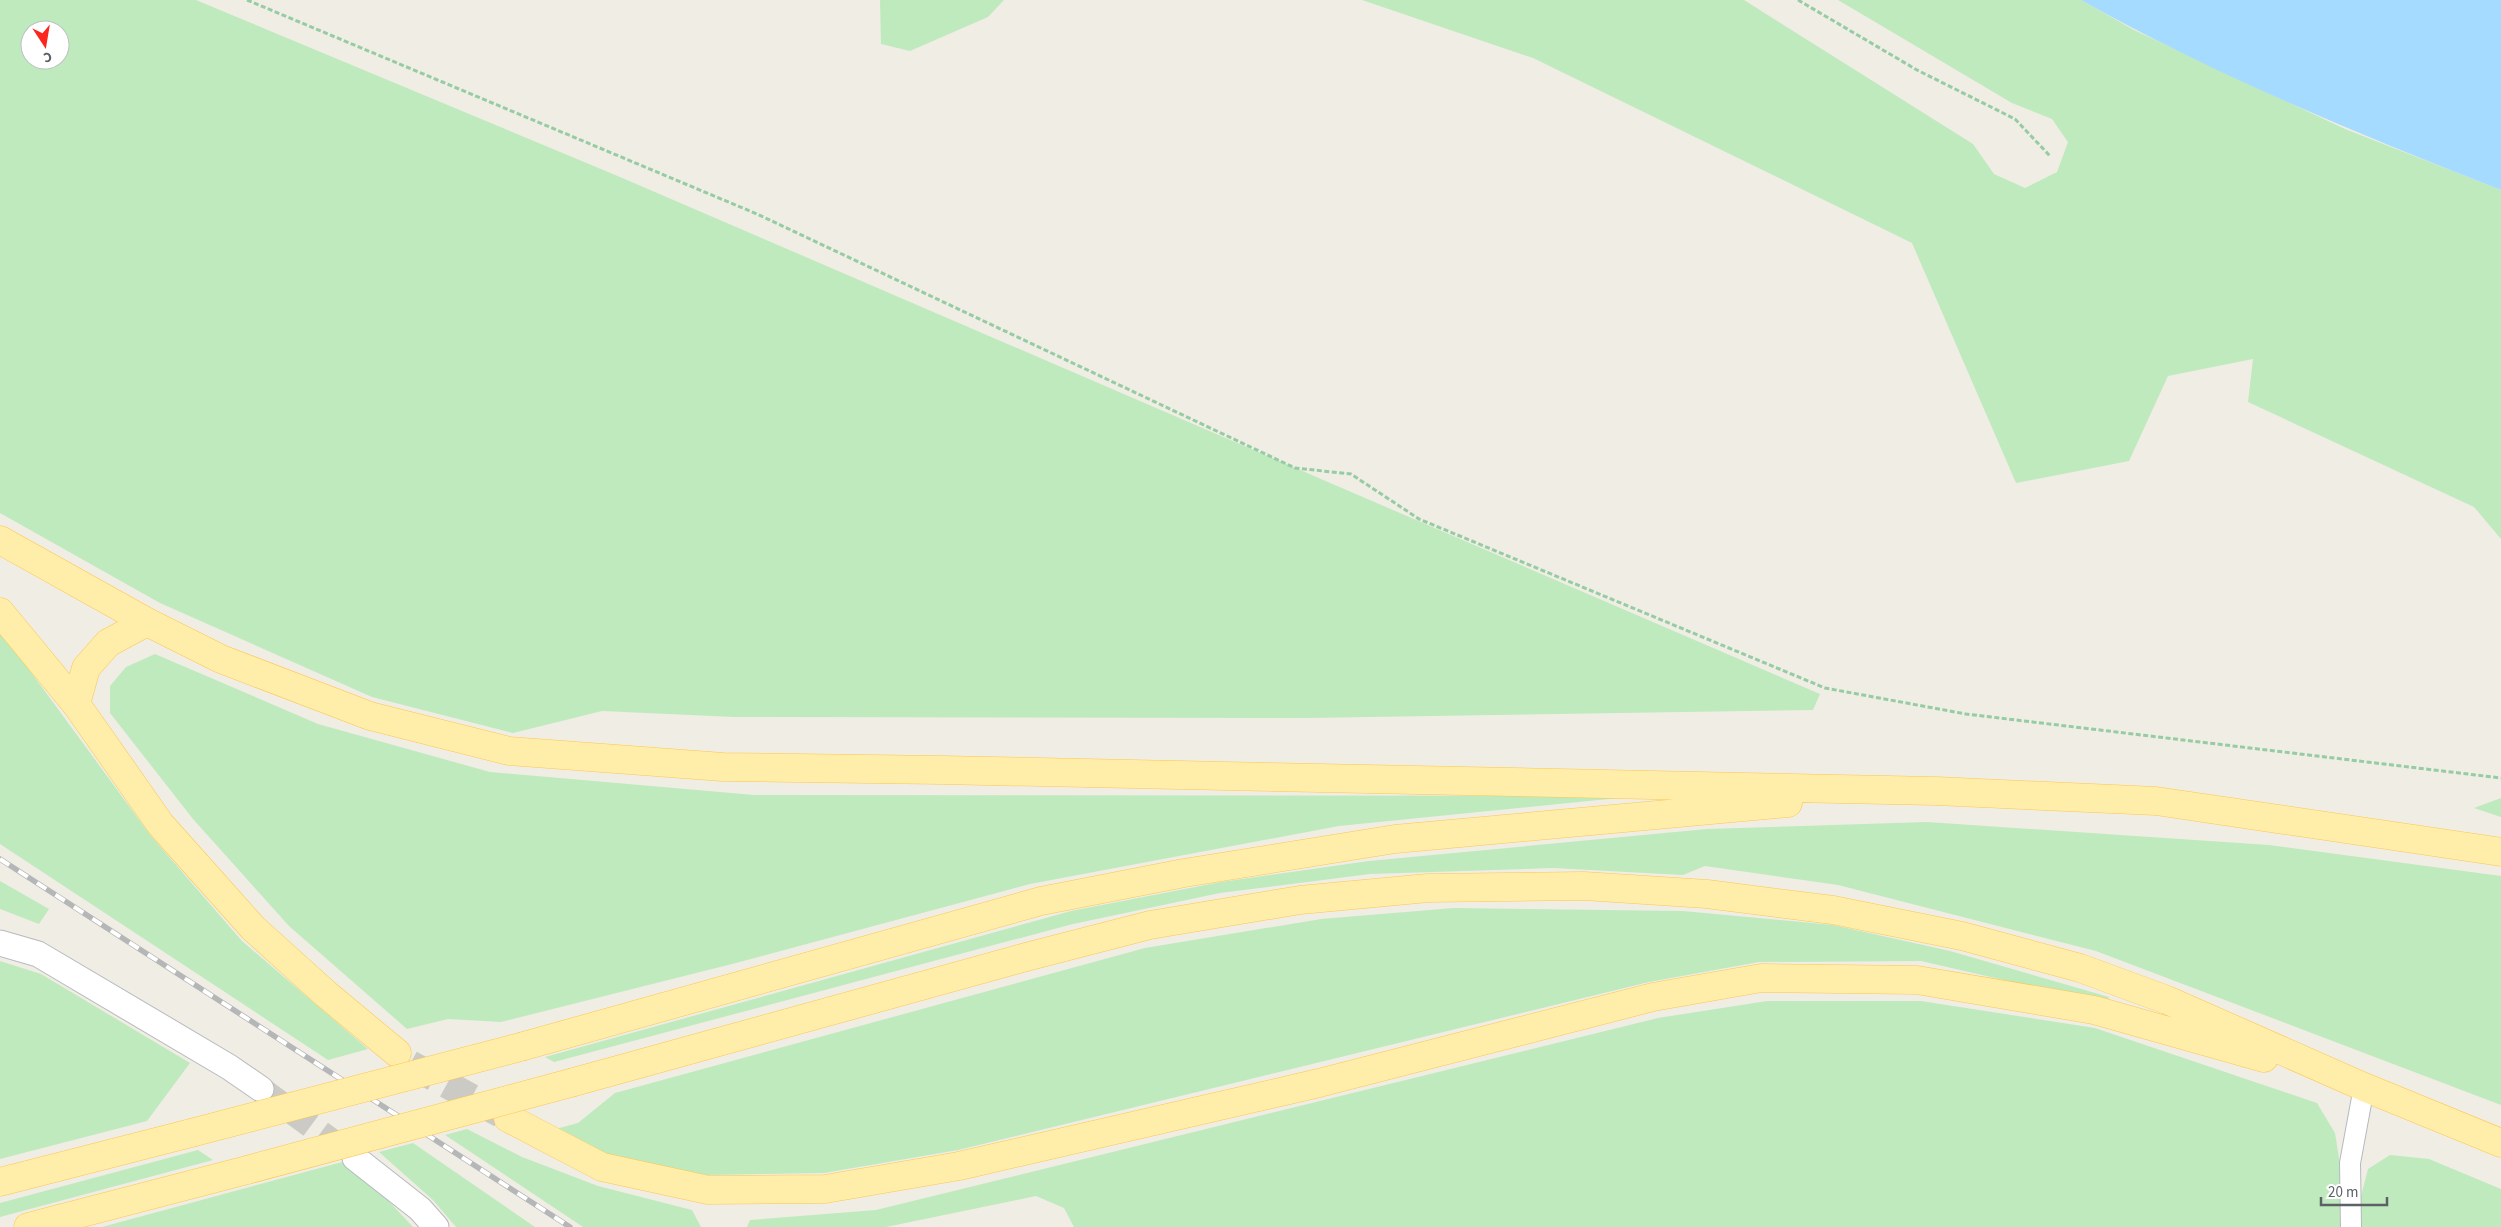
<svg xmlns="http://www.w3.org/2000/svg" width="2501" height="1227" font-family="'Source Sans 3',sans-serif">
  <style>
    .green { fill: #bfeabe; fill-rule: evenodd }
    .water { fill: #a5dbff }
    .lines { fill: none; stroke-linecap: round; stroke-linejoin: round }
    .tertiary-tunnel { stroke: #cbcac4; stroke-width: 25; stroke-dasharray: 25 12; stroke-linecap: butt }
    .primary-tunnel { stroke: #cbcac4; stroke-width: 28; stroke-dasharray: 28 14; stroke-linecap: butt }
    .minor-casing { stroke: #b6babf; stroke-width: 22 }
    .tertiary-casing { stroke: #b6babf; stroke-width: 27 }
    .primary-casing { stroke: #ffc64e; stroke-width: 29 }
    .path { stroke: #96cca3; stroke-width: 3; stroke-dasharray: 5 2.5; stroke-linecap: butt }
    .minor { stroke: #fff; stroke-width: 20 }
    .tertiary { stroke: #fff; stroke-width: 25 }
    .primary { stroke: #fea; stroke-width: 28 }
    .rail-casing { stroke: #b5b6b7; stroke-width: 5.5 }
    .rail { stroke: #fff; stroke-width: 4; stroke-dasharray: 11; stroke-linecap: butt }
    .primary-bridge-casing { stroke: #ffc64e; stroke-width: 29; stroke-linecap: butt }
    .primary-bridge { stroke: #fea; stroke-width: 28 }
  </style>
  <rect width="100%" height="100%" fill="#f0ede4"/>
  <!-- green -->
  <path class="green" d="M 0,0 L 196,0 L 620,177 L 1820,694 L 1813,710 L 1307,718 L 734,717 L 602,711 L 513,733 L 372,697 L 160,603 L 0,513 ZM 30,30 L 60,30 L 60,60 L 30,60 Z
    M 880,0 L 1004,0 L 988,17 L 910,51 L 881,44 Z
    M 1362,0 L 1744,0 L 1973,144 L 1994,174 L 2025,188 L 2057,172 L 2068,142 L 2052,119 L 2012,103 L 1838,0 L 2081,0 L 2134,30 L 2345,129 L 2501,190 L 2501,539 L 2474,507 L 2248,402 L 2253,359 L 2168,376 L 2129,461 L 2016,483 L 1912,243 L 1533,58 Z
    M 0,630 L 151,836 L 242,941 L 368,1049 L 328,1060 L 0,844 Z
    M 155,654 L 318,724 L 490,772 L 754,795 L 1638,796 L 1339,826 L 1030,884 L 736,963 L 501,1022 L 448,1019 L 407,1029 L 289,926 L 193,819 L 110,713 L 110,686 L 126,667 Z
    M 2501,798 L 2501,817 L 2474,808 Z
    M 1927,822 L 2269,845 L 2501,876 L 2501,1105 L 2096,951 L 1838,885 L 1705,866 L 1683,875 L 1553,868 L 1370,874 L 1220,893 L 1073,924 L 554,1062 L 545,1057 L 1071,911 L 1221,882 L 1369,861 L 1707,829 Z
    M 0,881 L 49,909 L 39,924 L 0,909 Z
    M 1454,908 L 1683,911 L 1833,925 L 1950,951 L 2109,997 L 2107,1004 L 1921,961 L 1759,962 L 1649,982 L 958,1150 L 824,1173 L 707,1175 L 608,1158 L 556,1129 L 578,1123 L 615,1093 L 1145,948 L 1321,919 Z
    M 0,961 L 41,974 L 190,1063 L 147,1121 L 0,1159 Z
    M 1767,1001 L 1921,1001 L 2095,1028 L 2317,1103 L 2335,1133 L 2344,1190 L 2342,1227 L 1074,1227 L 1064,1208 L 1036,1196 L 886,1227 L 747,1227 L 750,1220 L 876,1210 L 1658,1018 Z
    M 467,1129 L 522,1157 L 598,1186 L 692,1210 L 701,1227 L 583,1227 L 445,1135 Z
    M 413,1143 L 535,1227 L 456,1227 L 433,1200 L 379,1152 Z
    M 198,1150 L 213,1160 L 0,1217 L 0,1203 Z
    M 2390,1155 L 2429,1159 L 2501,1189 L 2501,1227 L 2361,1227 L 2360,1200 L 2368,1169 Z
    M 350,1160 L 413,1227 L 102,1227 L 331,1165 Z"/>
  <!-- water -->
  <path class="water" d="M 2081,0 L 2501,0 L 2501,190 C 2358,134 2215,75 2081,0 Z"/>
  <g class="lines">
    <!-- tertiary-tunnel -->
    <path class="tertiary-tunnel" d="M 261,1089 L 352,1156"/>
    <!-- primary-tunnel -->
    <path class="primary-tunnel" d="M 410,1064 L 501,1114"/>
    <defs>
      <path id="minor" d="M 2351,1227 L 2350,1163 L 2364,1087"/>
      <path id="tertiary" d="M 0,943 L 38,954 L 229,1067 L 261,1089
        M 355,1158 L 420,1209 L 436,1227"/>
      <path id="primary" d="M 0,540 L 147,622 L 221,659 L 370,716 L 509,751 L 723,767 L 941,770 L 1936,791 L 2156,801 L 2501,852
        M 0,612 L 76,704 L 161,825 L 253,928 L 326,994 L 397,1053
        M 76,704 L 86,668 L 108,643 L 147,622
        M 524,1046 L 1041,901 L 1184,873 L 1395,839 L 1788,803
        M 574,1082 L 1026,957 L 1150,925 L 1300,900 L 1428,888 L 1584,886 L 1707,894 L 1833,910 L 1962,936 L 2080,968 L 2167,1000 L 2364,1087 L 2501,1143
        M 508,1118 L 602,1167 L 708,1190 L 825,1189 L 959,1166 L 1319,1083 L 1653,997 L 1761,978 L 1917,980 L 2094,1010 L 2264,1058
        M 0,1182 L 191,1133
        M 28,1227 L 247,1170"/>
    </defs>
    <!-- minor casing -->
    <use href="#minor" class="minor-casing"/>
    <!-- tertiary casing -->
    <use href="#tertiary" class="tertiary-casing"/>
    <!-- primary casing -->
    <use href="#primary" class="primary-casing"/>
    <!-- path -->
    <path class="path" d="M 247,0 L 757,214 L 1295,468 L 1351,474 L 1419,519 L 1825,688 L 1966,714 L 2501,778
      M 1798,0 L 1917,70 L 2015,119 L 2050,156"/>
    <!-- minor -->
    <use href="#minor" class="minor"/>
    <!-- tertiary -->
    <use href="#tertiary" class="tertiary"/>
    <!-- primary -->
    <use href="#primary" class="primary"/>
    <defs>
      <path id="rail" d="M 0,859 L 570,1227"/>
    </defs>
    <!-- rail casing -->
    <use href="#rail" class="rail-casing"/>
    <!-- rail -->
    <use href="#rail" class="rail"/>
    <defs>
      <path id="primary-bridge" d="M 191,1133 L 524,1046
        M 247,1170 L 574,1082"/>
    </defs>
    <!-- primary-bridge casing -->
    <use href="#primary-bridge" class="primary-bridge-casing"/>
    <!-- primary-bridge -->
    <use href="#primary-bridge" class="primary-bridge"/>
  </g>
  <!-- north arrow -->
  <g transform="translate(45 45) rotate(168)"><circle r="24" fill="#ffffff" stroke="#bec0c2"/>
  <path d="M0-4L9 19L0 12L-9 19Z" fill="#fb271f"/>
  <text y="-8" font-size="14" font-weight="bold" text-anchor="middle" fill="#5c6166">С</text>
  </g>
  <!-- scale -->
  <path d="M2321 1197v8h66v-8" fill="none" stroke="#5c6166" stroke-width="2.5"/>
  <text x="2328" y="1197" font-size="15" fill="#5c6166" stroke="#ffffff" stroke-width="4" paint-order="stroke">20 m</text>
</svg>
